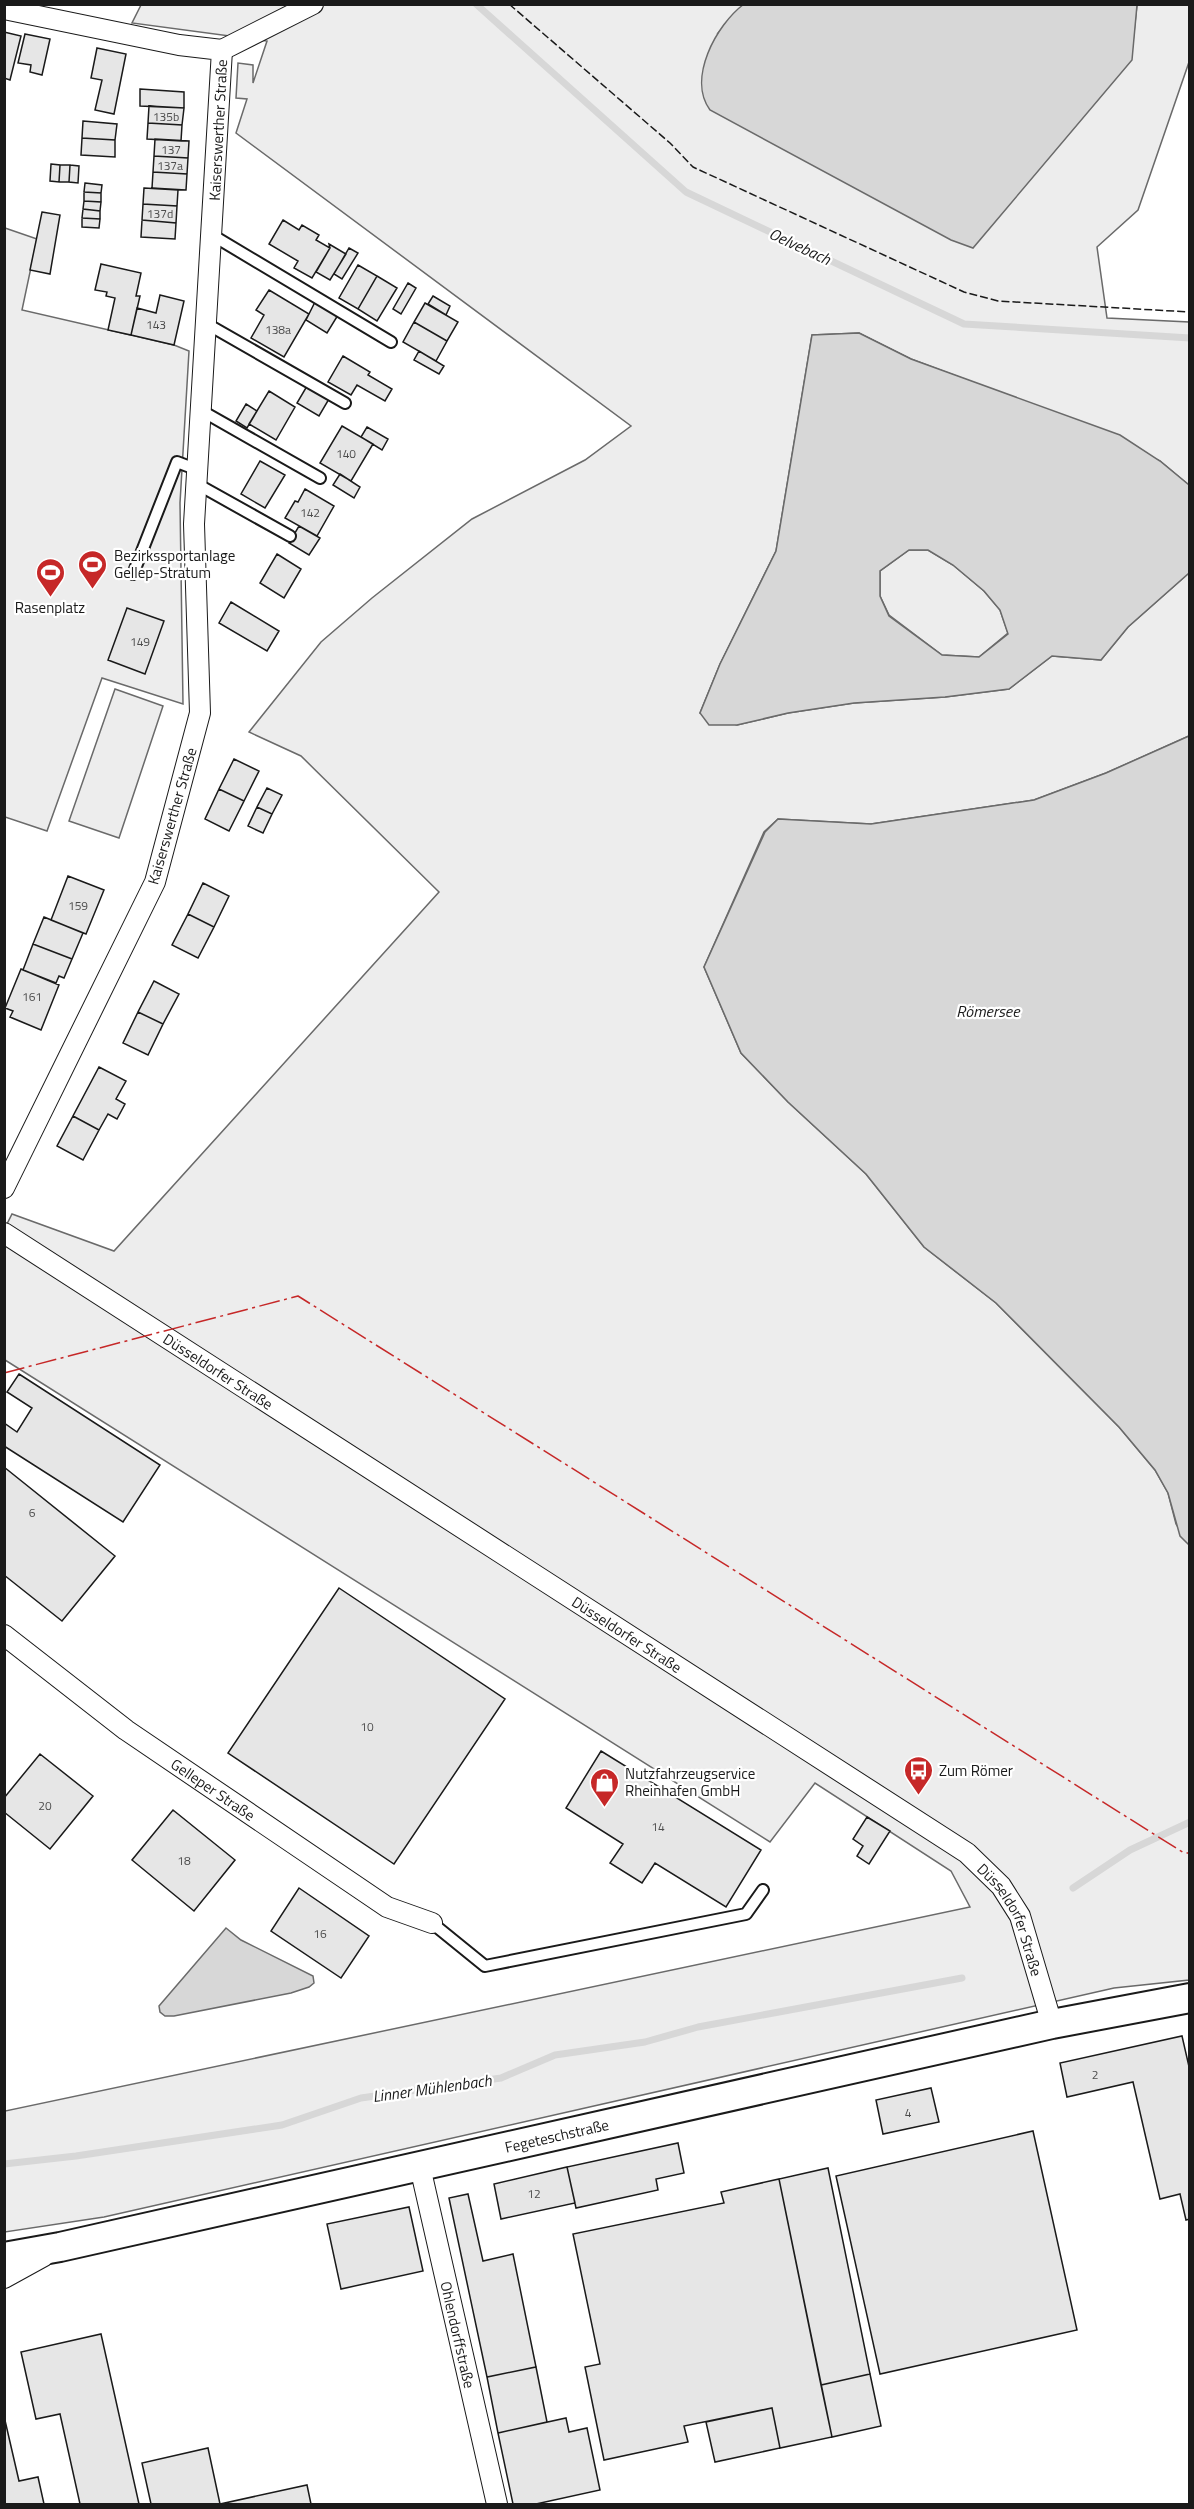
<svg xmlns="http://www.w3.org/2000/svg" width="1194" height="2509" font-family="'Titillium Web',sans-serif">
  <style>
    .built { fill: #ededed; stroke: #6a6a6a; stroke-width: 1.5 }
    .water { fill: #d7d7d7; stroke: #6a6a6a; stroke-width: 1.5; fill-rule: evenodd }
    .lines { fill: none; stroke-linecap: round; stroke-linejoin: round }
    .stream { stroke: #d7d7d7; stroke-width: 7 }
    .building { fill: #e6e6e6; stroke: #1a1a1a; stroke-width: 1.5 }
    .lane-casing { stroke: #1a1a1a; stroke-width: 14 }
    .street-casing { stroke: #1a1a1a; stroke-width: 22 }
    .secondary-casing { stroke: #1a1a1a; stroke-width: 32 }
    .lane { stroke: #fff; stroke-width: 10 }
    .street { stroke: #fff; stroke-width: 20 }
    .secondary { stroke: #fff; stroke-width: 28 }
    .fence { stroke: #1a1a1a; stroke-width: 1.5; stroke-dasharray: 8 3; stroke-linecap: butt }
    .power { stroke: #c62828; stroke-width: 1.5; stroke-dasharray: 21 4.5 3 4.5; stroke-linecap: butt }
    .labels { text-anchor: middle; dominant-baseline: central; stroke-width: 4.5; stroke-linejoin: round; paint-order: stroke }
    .number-label { font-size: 12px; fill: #4d4d4d }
    .street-label { font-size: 15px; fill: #1a1a1a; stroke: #fff }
    .poi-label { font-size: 15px; fill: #1a1a1a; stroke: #fff; text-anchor: start }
    .water-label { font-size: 16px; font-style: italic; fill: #1a1a1a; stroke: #fff }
  </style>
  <rect width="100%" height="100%" fill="#fff"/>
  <!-- built -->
  <path class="built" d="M 141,5 L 744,5 L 718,33 L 1131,60 L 1137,5 L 1189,5 L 1189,62 L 1138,210 L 1097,247 L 1107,318 L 1189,322 L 1189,485 L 1160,461 L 1036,406 L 911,359 L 859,333 L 812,335 L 776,551 L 720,664 L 700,713 L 737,725 L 788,713 L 854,703 L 945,697 L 1009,689 L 1052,656 L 1101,660 L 1128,627 L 1189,573 L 1189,736 L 1106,773 L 1034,800 L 871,824 L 778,819 L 764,832 L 704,967 L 741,1053 L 788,1102 L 866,1174 L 924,1247 L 996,1303 L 1119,1427 L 1155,1470 L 1168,1493 L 1176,1524 L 1190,1545 L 1189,1980 L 1114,1988 L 104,2217 L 5,2232 L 5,2111 L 970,1907 L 951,1871 L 815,1783 L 770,1842 L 5,1360 L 4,1230 L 12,1214 L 114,1251 L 439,892 L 301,756 L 249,732 L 321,642 L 372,598 L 472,519 L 585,460 L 631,426 L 236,133 L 247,99 L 236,98 L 238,63 L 253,65 L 253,83 L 267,41 L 132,23 Z
    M 5,228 L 37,239 L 22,310 L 174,345 L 189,351 L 180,503 L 183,704 L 102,678 L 47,831 L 5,817 Z
    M 909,550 L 928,550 L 953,565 L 984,591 L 1000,610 L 1008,633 L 979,657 L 942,655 L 889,615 L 880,596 L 880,571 Z
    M 115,689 L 163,706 L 119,838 L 69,821 Z"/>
  <!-- water -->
  <path class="water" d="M 744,4 L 1137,4 L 1137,5 L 1132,60 L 973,248 L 951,240 L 710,110 C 687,79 716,25 744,4 Z
    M 859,333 L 911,359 L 1120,435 L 1160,461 L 1189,485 L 1189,573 L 1128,627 L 1101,660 L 1052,656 L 1009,689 L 945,697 L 854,703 L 788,713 L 737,725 L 709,725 L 700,713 L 720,664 L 776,551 L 812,335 ZM 909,550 L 928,550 L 953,565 L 984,591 L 1000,610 L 1008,634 L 979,657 L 942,655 L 889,616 L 880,596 L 880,571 Z
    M 1189,736 L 1189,1545 L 1180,1536 L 1168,1493 L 1155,1470 L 1119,1427 L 996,1303 L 924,1247 L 866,1174 L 788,1102 L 741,1053 L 704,967 L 765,832 L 778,819 L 871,824 L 1034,800 L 1106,773 Z
    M 226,1928 L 241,1940 L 313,1976 L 314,1983 L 309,1987 L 291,1993 L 174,2016 L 165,2016 L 160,2012 L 159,2006 Z"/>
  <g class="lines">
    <!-- stream -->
    <path class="stream" d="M 476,4 L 686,192 L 964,324 L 1190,338
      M 1073,1888 L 1130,1850 L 1190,1822
      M 4,2164 L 76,2156 L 282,2125 L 361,2098 L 501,2078 L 555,2055 L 645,2042 L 698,2027 L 962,1978"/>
  </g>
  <!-- building -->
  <path class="building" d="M 4,32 L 21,36 L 10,80 L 4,78 Z
    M 25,34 L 50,39 L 42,75 L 30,72 L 31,65 L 18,63 Z
    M 97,48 L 126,54 L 114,114 L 95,110 L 102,80 L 91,78 Z
    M 140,89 L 184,92 L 184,108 L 140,106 Z
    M 149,106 L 184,108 L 182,125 L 148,123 Z
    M 83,121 L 117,124 L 115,140 L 82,138 Z
    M 148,123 L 182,125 L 181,141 L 147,139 Z
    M 82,138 L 115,140 L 115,157 L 81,155 Z
    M 155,139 L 189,141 L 188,158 L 154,156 Z
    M 154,156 L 188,158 L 187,174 L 153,172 Z
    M 51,164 L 60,165 L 59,182 L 50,181 Z
    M 60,165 L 70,165 L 69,182 L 59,182 Z
    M 70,165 L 79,166 L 78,183 L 69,182 Z
    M 153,172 L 187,174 L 186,190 L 152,188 Z
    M 85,183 L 102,185 L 101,193 L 84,192 Z
    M 144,188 L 178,190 L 177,206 L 143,204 Z
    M 84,192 L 101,193 L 101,202 L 84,201 Z
    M 84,201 L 101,202 L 100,211 L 83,209 Z
    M 143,204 L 177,206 L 176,223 L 142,220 Z
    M 83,209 L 100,211 L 100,219 L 82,218 Z
    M 42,212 L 60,215 L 50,274 L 30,270 Z
    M 82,218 L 100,219 L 99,228 L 82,227 Z
    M 142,220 L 176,223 L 175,239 L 141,237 Z
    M 283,220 L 299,230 L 302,225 L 319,235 L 316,240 L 330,248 L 312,278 L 294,268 L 298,261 L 269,244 Z
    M 329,244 L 346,254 L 330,280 L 316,272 L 330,248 Z
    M 349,248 L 358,253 L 342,279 L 334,274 Z
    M 101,264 L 141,273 L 136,296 L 140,296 L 131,335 L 108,330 L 115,298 L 106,296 L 107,292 L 95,290 Z
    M 358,265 L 377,276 L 358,309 L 339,298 Z
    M 377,276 L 397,288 L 377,321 L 358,309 Z
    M 408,283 L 416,288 L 401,314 L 393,309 Z
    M 269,290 L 309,314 L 284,357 L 251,338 L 264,315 L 256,310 Z
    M 160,295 L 184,301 L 174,345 L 131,335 L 137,308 L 156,313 Z
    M 433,296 L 450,306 L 446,315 L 428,304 Z
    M 315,302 L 338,315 L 327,333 L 306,320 Z
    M 425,303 L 458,322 L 447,341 L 414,322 Z
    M 414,322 L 447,341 L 436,361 L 403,342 Z
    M 419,351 L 444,366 L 439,374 L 414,360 Z
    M 343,356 L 370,372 L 368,375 L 392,389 L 385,401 L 357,385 L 351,395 L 328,382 Z
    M 307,386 L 329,399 L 319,416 L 297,403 Z
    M 269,391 L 295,407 L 276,440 L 249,424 Z
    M 246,404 L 257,411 L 247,428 L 236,421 Z
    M 342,426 L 373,444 L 351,481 L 320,463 Z
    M 367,427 L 388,439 L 382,450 L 361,437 Z
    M 260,461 L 285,475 L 265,508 L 241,494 Z
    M 340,474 L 360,487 L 354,498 L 333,485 Z
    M 305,489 L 334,506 L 317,536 L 285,518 L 295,501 L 298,502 Z
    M 299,526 L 320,538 L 309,555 L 289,543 Z
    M 277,554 L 301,569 L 284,598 L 260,583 Z
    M 231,602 L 279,631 L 267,651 L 219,623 Z
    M 127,608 L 164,621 L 145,674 L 108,660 Z
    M 234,759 L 259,771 L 244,801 L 219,789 Z
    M 267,788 L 282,795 L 272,814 L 257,807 Z
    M 219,789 L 244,801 L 229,831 L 205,819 Z
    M 257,807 L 272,814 L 263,833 L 248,826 Z
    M 68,876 L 104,890 L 86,934 L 51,920 Z
    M 203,883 L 229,896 L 214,927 L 188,914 Z
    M 188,914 L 214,927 L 198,958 L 172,945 Z
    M 44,917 L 83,933 L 72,959 L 33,944 Z
    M 33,944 L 72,959 L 64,978 L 59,976 L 56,983 L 23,970 Z
    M 21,969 L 59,985 L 41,1030 L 10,1017 L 13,1011 L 5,1008 Z
    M 154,981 L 179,994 L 163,1024 L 138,1012 Z
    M 138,1012 L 163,1024 L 148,1055 L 123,1043 Z
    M 99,1067 L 126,1081 L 116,1099 L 125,1104 L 117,1119 L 108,1114 L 99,1130 L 73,1116 Z
    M 73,1116 L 99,1130 L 83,1160 L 57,1146 Z
    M 19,1374 L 160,1465 L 123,1522 L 4,1446 L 4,1423 L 17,1432 L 32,1408 L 7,1392 Z
    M 4,1467 L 115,1556 L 62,1621 L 4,1575 Z
    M 339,1588 L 505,1699 L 394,1864 L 228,1753 Z
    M 601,1751 L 761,1850 L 726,1907 L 655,1863 L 642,1883 L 610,1863 L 623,1844 L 566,1808 Z
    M 40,1754 L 93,1796 L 50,1849 L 4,1812 L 4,1798 Z
    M 173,1810 L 235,1860 L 194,1911 L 132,1860 Z
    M 867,1817 L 890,1831 L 869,1864 L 857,1856 L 863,1846 L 853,1839 Z
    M 299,1888 L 369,1936 L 341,1978 L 271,1931 Z
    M 1182,2036 L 1190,2071 L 1190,2219 L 1186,2220 L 1180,2194 L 1160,2199 L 1133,2082 L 1067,2097 L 1060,2063 Z
    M 931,2088 L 939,2122 L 883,2134 L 876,2100 Z
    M 1033,2131 L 1077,2330 L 880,2374 L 836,2176 Z
    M 678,2143 L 684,2173 L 656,2179 L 658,2190 L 576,2208 L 567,2167 Z
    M 567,2167 L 575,2203 L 501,2219 L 494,2184 Z
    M 828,2168 L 870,2374 L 821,2385 L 779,2179 Z
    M 779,2179 L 832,2437 L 780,2448 L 772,2408 L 684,2426 L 688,2442 L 604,2460 L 585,2367 L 600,2364 L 573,2234 L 724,2203 L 721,2192 Z
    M 468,2194 L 483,2261 L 513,2254 L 536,2367 L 487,2377 L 449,2198 Z
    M 409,2207 L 423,2271 L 341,2289 L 327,2224 Z
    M 101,2334 L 139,2504 L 80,2504 L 60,2414 L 36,2419 L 21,2352 Z
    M 536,2367 L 547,2422 L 498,2433 L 487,2377 Z
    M 870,2374 L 881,2426 L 832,2437 L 821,2385 Z
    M 772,2408 L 780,2448 L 715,2462 L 706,2422 Z
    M 4,2416 L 19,2481 L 38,2477 L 44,2504 L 4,2504 Z
    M 566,2418 L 569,2432 L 587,2428 L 600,2490 L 536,2504 L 513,2504 L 498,2433 Z
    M 208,2448 L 220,2504 L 307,2485 L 311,2504 L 151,2504 L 142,2463 Z"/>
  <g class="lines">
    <defs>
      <path id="lane" d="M 212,235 L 391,342
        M 207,324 L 345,403
        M 202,411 L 320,478
        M 197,484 L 290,536
        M 133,574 L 177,462 L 198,470
        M 432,1923 L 485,1966 L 746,1914 L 763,1890"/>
      <g id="street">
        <path d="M 4,9 L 179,45 L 222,50 L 194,524 L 200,713 L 155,882 L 4,1188"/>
        <path d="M 222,50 L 313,4"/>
        <path id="s1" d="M 4,1233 L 967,1853 L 1001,1886 L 1020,1916 L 1052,2024"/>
        <path id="s2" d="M 4,1635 L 126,1730 L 387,1907 L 432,1923"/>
        <path id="s3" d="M 420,2167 L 497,2504"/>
        <path d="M 4,2278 L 44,2256"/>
      </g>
      <g id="secondary">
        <path id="s4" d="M 4,2257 L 60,2247 L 1052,2024 L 1190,1998"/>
      </g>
    </defs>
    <!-- lane casing -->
    <use href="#lane" class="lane-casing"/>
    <!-- street casing -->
    <use href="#street" class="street-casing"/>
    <!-- secondary casing -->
    <use href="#secondary" class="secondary-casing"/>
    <!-- lane -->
    <use href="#lane" class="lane"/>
    <!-- street -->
    <use href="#street" class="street"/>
    <!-- secondary -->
    <use href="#secondary" class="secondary"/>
    <!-- fence -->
    <path class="fence" d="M 509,4 L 670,143 L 693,167 L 964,292 L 998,301 L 1190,312"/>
    <!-- power -->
    <path class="power" d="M 4,1373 L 298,1296 L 1184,1853 L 1190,1853"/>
  </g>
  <!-- icons -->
  <defs>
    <symbol id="stadium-pin" viewBox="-11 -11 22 30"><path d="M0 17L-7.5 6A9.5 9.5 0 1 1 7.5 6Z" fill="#c62828" stroke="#fff"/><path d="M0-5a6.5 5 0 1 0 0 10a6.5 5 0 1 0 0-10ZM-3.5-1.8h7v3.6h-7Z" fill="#fff"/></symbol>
    <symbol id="bus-pin" viewBox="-11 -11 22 30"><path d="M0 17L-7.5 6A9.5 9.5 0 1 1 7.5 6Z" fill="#c62828" stroke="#fff"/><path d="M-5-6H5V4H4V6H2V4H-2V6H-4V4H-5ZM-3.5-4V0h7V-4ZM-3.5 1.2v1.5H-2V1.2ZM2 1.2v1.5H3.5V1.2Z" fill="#fff"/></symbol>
    <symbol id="shop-pin" viewBox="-11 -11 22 30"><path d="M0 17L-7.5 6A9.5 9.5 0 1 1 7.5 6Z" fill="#c62828" stroke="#fff"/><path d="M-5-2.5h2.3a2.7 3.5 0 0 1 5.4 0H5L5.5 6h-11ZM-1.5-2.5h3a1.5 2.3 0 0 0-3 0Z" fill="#fff"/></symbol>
  </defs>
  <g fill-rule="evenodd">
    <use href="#stadium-pin" x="76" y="548" width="33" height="45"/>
    <use href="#stadium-pin" x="34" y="556" width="33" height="45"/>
    <use href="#bus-pin" x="902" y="1754" width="33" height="45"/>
    <use href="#shop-pin" x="588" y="1766" width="33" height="45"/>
  </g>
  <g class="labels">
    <!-- number labels -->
    <g class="number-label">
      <text x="166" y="116">135b</text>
      <text x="171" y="149">137</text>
      <text x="170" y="165">137a</text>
      <text x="160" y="213">137d</text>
      <text x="156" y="324">143</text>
      <text x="278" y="329">138a</text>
      <text x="346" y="453">140</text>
      <text x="310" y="512">142</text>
      <text x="140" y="641">149</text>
      <text x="78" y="905">159</text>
      <text x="32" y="996">161</text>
      <text x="32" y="1512">6</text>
      <text x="367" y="1726">10</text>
      <text x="45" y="1805">20</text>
      <text x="658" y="1826">14</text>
      <text x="184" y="1860">18</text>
      <text x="320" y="1933">16</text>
      <text x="1095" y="2074">2</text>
      <text x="908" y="2112">4</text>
      <text x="534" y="2193">12</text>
    </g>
    <!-- street labels -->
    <g class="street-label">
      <text transform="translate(218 130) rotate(-87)">Kaiserswerther Straße</text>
      <text transform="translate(172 816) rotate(-74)">Kaiserswerther Straße</text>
      <text stroke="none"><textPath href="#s1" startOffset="255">Düsseldorfer Straße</textPath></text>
      <text stroke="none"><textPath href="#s1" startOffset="741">Düsseldorfer Straße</textPath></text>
      <text stroke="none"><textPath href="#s2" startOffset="260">Gelleper Straße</textPath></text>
      <text stroke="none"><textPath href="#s1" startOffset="1227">Düsseldorfer Straße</textPath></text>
      <text stroke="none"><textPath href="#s4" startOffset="566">Fegeteschstraße</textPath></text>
      <text stroke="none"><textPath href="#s3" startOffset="172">Ohlendorffstraße</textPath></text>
    </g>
    <!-- poi labels -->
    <g class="poi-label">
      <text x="114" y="555">Bezirkssportanlage<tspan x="114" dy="17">Gellep-Stratum</tspan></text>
      <text x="50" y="607" text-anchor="middle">Rasenplatz</text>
      <text x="939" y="1770">Zum Römer</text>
      <text x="625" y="1773">Nutzfahrzeugservice<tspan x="625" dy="17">Rheinhafen GmbH</tspan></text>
    </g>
    <!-- water labels -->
    <g class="water-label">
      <text transform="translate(800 246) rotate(25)">Oelvebach</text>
      <text x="988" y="1011">Römersee</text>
      <text transform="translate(432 2088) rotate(-8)">Linner Mühlenbach</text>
    </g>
  </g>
  <!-- border -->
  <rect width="1194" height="2509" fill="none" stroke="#1a1a1a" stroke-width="12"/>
</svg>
